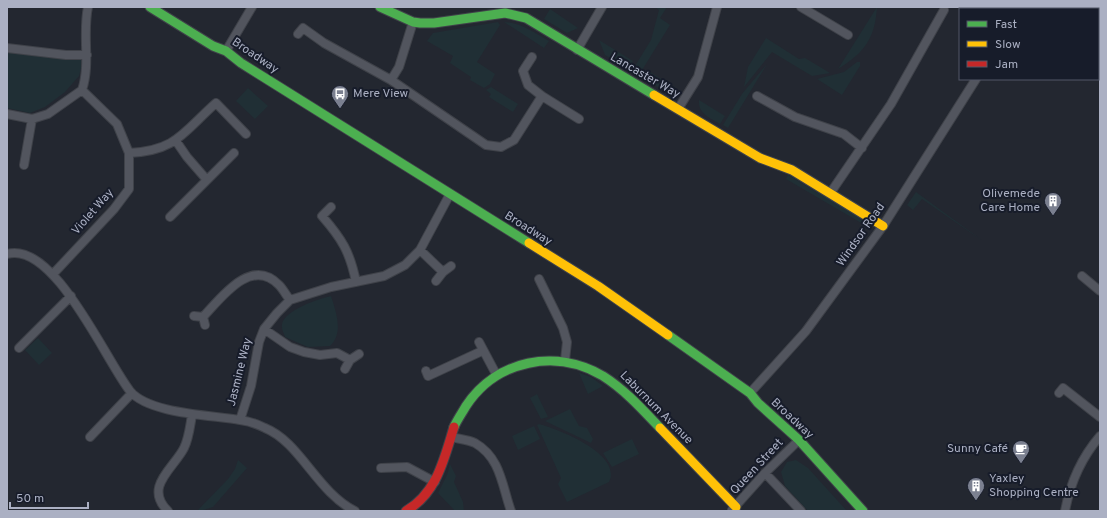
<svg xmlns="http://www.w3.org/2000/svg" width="1107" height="518" font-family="Overpass,sans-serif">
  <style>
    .green { fill: #202f35 }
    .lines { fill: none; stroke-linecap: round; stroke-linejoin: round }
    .street-casing { stroke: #3f4249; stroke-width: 10 }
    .fast-casing { stroke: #3f4249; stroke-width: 11 }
    .slow-casing { stroke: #3f4249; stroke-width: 11 }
    .jam-casing { stroke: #3f4249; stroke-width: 11 }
    .street { stroke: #52555e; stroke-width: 8 }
    .fast { stroke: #4caf50; stroke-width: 9 }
    .slow { stroke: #ffc107; stroke-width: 9 }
    .jam { stroke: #c62828; stroke-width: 9 }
    .labels { text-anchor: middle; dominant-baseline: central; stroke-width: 4; stroke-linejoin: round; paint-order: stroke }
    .street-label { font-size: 12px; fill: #abb0c3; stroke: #171c2a }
    .poi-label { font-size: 12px; fill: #abb0c3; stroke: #171c2a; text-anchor: start }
  </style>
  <rect width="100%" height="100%" fill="#232730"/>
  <!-- green -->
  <path class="green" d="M 655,7 L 667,7 L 660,18 L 670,25 L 639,75 L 632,71 L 651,40 L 659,10 Z
    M 877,7 C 875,39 864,53 838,69 Z
    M 550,9 L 578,28 L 567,33 L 544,19 Z
    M 498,22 L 500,25 L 477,62 L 495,74 L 490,84 L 484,88 L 470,80 L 471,77 L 450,63 L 453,56 L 427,41 L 433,33 Z
    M 504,22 C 520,22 535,33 549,41 L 544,48 Z
    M 766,38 L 799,59 L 805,58 L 830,73 L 812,76 L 772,52 L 744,87 L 748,67 Z
    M 599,40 L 633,61 L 628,69 L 605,55 Z
    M 7,52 L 83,60 L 79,76 L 65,92 L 45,107 L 30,113 L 7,108 Z
    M 857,62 L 860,62 L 860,66 L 842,95 L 817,79 L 844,72 Z
    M 767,64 L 728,128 L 723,125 L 742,94 Z
    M 647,70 L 676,88 L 664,91 L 642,77 Z
    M 491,87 L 518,104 L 513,112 L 489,97 L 491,94 L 486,90 Z
    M 248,88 L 268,106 L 255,119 L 236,101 Z
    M 699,100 L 725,116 L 720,124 C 709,117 698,114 699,100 Z
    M 788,175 L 861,218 L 863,224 L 786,179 Z
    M 916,192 L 983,241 L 922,199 L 913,210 L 907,205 Z
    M 331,296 C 336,312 344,333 330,346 L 308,347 L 285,337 C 284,333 281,329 282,324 C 285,310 318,299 331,296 Z
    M 38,338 L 52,353 L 39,365 L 25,350 Z
    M 579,373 L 591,377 L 603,386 L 588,394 Z
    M 537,394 L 548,417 L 541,419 L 530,398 Z
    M 570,409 L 579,426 L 587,428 L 593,439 L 591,443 L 545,421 Z
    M 539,424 C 558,429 623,454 609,482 L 567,502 L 558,484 L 561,478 L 537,425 Z
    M 534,426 L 540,439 L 518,450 L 512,436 Z
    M 632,439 L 639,454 L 612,467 L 603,453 Z
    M 238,460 L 247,468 L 213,507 L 200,511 L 198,510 L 228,479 L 235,469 Z
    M 796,460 L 808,468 L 847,511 L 808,511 L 785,486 L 781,472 L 787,462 Z
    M 450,464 L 456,476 L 454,482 L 463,502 L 464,511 L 455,511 L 438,493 L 447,475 Z"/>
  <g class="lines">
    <defs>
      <path id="street" d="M 801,7 L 848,35
        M 1028,7 L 1032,9
        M 1020,9 L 1021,7
        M 298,34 L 303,28 L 324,43 L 391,80 L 486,145 L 501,147 L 514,140 L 542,96 L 528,85 L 523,71 L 532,57
        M 1098,37 L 1100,38
        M 7,48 L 66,55 L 87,55
        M 577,50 L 602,7
        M 226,51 L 252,7
        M 391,80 L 399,67 L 413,22
        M 542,96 L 579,119
        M 757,96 L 795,117 L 844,134 L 862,148
        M 678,109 L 698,77 L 717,7
        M 7,114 L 32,119 L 48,114 L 82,90
        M 176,141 L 187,157 L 207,180
        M 129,153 C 177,151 184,131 216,103 L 246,134
        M 24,165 L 32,119
        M 831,192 L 891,104 L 944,10
        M 331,207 L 322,216 C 342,239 350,252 356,282
        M 170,217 L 234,153
        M 420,250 L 443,272
        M 7,254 C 54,240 106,361 130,391 C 149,414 212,415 240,420 C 248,421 257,424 265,428 C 300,442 317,492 355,511
        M 53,274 L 114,209 L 129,189 L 129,153 L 117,124 L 82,90 C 91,63 82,35 88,7
        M 1082,276 L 1100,291
        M 539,279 L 563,328 L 567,342 L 565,360
        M 436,281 L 443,272 L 451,266
        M 194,316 L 203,317 L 205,325
        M 203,317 C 221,298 251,256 279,285 C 283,289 286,295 290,300
        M 264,329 L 290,347 L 304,352 L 320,355 L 337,353 L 350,360
        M 479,342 L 496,374
        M 19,348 L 71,296
        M 345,369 L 350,360 L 359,354
        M 426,371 L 428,376 L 482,351
        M 750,393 L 806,331 L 883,226 L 976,79
        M 1059,393 L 1063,388 L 1100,417
        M 240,420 L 251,386 L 259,342 L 264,329 L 277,313 L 290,300 L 331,287 L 384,276 L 405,265 L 420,250 L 450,194
        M 90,437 L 132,393
        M 451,437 C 459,439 469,440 475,443 C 501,458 502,486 511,511
        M 381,468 L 407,467 L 435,482
        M 765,473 L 801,511
        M 732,510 L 765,473 L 799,440
        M 168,511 C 143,487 174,468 184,448 C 189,438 190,426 192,415
        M 1065,511 C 1070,484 1082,457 1100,436"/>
      <path id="fast" d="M 150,7 L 213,46 L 226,51 L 241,63 L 529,243
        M 380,7 L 413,22 L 420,23 L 434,23 L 505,13 L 526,18 L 654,95
        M 668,335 L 750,393 L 758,403 L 799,440 L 863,511
        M 454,427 C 457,420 462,413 466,406 C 496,360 556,348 603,376 C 625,390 642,409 660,428"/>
      <path id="slow" d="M 654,95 L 760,158 L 792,170 L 883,226
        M 529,243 L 598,286 L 668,335
        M 660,428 L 736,507"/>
      <path id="jam" d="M 406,511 C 437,493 444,459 454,427"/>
    </defs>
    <!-- street casing -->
    <use href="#street" class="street-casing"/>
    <!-- fast casing -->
    <use href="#fast" class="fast-casing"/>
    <!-- slow casing -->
    <use href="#slow" class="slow-casing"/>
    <!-- jam casing -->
    <use href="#jam" class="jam-casing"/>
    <!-- street -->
    <use href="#street" class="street"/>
    <!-- fast -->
    <use href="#fast" class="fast"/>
    <!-- slow -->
    <use href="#slow" class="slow"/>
    <!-- jam -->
    <use href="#jam" class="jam"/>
  </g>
  <!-- icons -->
  <defs>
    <symbol id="bus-pin" viewBox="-11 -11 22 30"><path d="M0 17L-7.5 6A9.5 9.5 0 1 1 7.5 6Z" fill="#7b8090" stroke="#171c2a"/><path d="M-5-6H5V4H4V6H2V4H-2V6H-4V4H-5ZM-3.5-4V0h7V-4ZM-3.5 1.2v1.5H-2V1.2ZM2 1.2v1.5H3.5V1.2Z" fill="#fff"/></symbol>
    <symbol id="building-pin" viewBox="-11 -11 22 30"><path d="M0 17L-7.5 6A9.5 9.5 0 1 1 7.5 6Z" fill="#7b8090" stroke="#171c2a"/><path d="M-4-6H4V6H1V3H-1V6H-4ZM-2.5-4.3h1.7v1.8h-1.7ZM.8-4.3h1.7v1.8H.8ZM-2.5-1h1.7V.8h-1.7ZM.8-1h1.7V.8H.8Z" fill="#fff"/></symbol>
    <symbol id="cafe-pin" viewBox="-11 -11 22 30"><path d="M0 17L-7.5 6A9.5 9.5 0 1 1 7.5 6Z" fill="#7b8090" stroke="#171c2a"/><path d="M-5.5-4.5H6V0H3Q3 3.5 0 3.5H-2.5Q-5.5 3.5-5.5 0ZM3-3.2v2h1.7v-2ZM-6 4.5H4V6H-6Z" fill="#fff"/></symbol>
  </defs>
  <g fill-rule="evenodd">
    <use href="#bus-pin" x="330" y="84" width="20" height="27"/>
    <use href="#building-pin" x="1043" y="191" width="20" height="27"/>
    <use href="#cafe-pin" x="1011" y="439" width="20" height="27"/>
    <use href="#building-pin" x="966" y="476" width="20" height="27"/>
  </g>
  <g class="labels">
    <!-- street labels -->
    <g class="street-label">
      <text transform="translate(255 56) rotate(34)">Broadway</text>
      <text transform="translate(645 76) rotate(30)">Lancaster Way</text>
      <text transform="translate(93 212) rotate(-49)">Violet Way</text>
      <text transform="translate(528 229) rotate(32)">Broadway</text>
      <text transform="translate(861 235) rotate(-55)">Windsor Road</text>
      <text transform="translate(240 372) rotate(-76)">Jasmine Way</text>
      <text transform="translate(656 408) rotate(45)">Laburnum Avenue</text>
      <text transform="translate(792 419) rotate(43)">Broadway</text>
      <text transform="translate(757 467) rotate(-47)">Queen Street</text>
    </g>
    <!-- poi labels -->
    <g class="poi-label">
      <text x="353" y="94">Mere View</text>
      <text x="1040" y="194" text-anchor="end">Olivemede<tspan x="1040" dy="14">Care Home</tspan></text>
      <text x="1008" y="449" text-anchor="end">Sunny Café</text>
      <text x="989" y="479">Yaxley<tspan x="989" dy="14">Shopping Centre</tspan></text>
    </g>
  </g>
  <!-- border -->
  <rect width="1107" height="518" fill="none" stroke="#abb0c3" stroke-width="16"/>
  <!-- legend -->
  <rect x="959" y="8" width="140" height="72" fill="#171c2a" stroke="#525767"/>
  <rect x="967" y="21" width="20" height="6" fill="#4caf50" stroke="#525767"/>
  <text x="995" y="28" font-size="12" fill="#abb0c3">Fast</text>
  <rect x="967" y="41" width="20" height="6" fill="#ffc107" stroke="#525767"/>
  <text x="995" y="48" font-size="12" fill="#abb0c3">Slow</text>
  <rect x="967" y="61" width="20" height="6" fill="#c62828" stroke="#525767"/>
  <text x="995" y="68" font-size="12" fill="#abb0c3">Jam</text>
  <!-- scale -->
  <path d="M10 502v6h78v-6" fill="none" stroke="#abb0c3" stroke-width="2"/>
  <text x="16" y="502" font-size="12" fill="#abb0c3" stroke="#171c2a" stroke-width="3" paint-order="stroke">50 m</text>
</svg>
